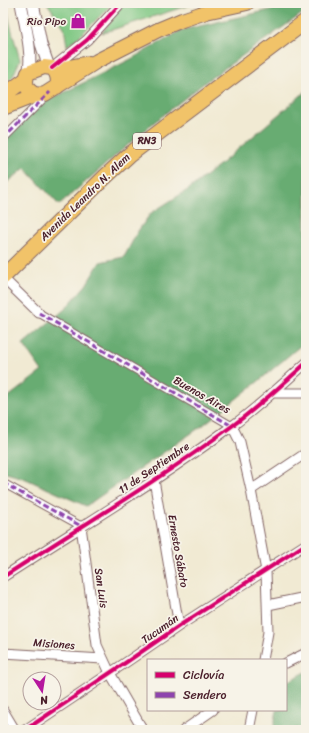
<svg xmlns="http://www.w3.org/2000/svg" width="309" height="733" font-family="Sriracha,sans-serif">
  <style>
    .green { fill: #80c884; stroke: #657458 }
    .forest { fill: #68ac72; stroke: #59664e }
    .lines { fill: none; stroke-linecap: round; stroke-linejoin: round }
    .pedestrian-casing { stroke: #846666; stroke-width: 9 }
    .minor-casing { stroke: #846666; stroke-width: 11 }
    .tertiary-casing { stroke: #846666; stroke-width: 13 }
    .primary-casing { stroke: #846666; stroke-width: 16 }
    .trunk-casing { stroke: #846666; stroke-width: 17 }
    .pedestrian { stroke: #fff; stroke-width: 7 }
    .minor { stroke: #fff; stroke-width: 9 }
    .tertiary { stroke: #fff; stroke-width: 11 }
    .primary { stroke: #f1c369; stroke-width: 14 }
    .trunk { stroke: #f1c369; stroke-width: 15 }
    .quiet { stroke: #8e44ad; stroke-width: 3; stroke-dasharray: 6 3; stroke-linecap: butt }
    .cycleway-casing { stroke: #f7f3e8; stroke-width: 6 }
    .cycleway { stroke: #d6006c; stroke-width: 4 }
    .labels { text-anchor: middle; dominant-baseline: central; stroke-width: 3.5; stroke-linejoin: round; paint-order: stroke }
    .shield { fill: #f7f3e8; stroke: #7e5f64; stroke-width: 1 }
    .shield-label { font-size: 10px; font-weight: bold; fill: #4a1f2b }
    .poi-label { font-size: 11px; fill: #4a1f2b; stroke: #f7f3e8; text-anchor: end }
    .street-label { font-size: 11px; fill: #4a1f2b; stroke: #f7f3e8 }
  </style>
  <rect width="100%" height="100%" fill="#f7f3e8"/>
  <filter id="ink" filterUnits="userSpaceOnUse"><feTurbulence type="fractalNoise" baseFrequency=".025" numOctaves="2"/><feDisplacementMap in="SourceGraphic" scale="8" xChannelSelector="R" yChannelSelector="G"/><feConvolveMatrix kernelMatrix="1 2 1 2 8 2 1 2 1" color-interpolation-filters="sRGB"/></filter>
  <filter id="wash" filterUnits="userSpaceOnUse"><feTurbulence type="fractalNoise" baseFrequency=".012" numOctaves="4" result="noise"/><feDisplacementMap in="SourceGraphic" scale="16" xChannelSelector="R" yChannelSelector="G"/><feGaussianBlur stdDeviation="0.9" result="paint"/><feColorMatrix in="noise" values="0 0 0 0 0 0 0 0 0 0 0 0 0 0 0 0 0 1.4 0 .05"/><feComposite in="paint" operator="in"/></filter>
  <g filter="url(#wash)">
    <rect width="100%" height="100%" fill="#f1ead3"/>
    <!-- green -->
    <path class="green" d="M 3,3 L 6,3 L 10,24 L 20,60 L 13,76 L 3,86 Z
      M 47,3 L 113,3 L 81,35 L 67,46 L 64,27 Z
      M 123,3 L 196,3 L 102,33 Z"/>
    <!-- forest -->
    <path class="forest" d="M 306,4 L 306,11 L 208,80 L 152,124 L 59,205 L 25,168 L 3,186 L 3,141 L 31,109 L 131,59 L 182,30 L 274,9 Z
      M 306,91 L 306,341 L 260,380 L 202,426 L 86,506 L 26,479 L 3,472 L 3,401 L 42,371 L 23,344 L 65,309 L 86,285 L 100,262 L 124,257 L 138,231 L 151,213 L 189,189 L 223,162 Z
      M 306,672 L 306,730 L 273,730 L 277,710 L 286,710 L 286,682 Z"/>
  </g>
  <g filter="url(#ink)">
    <g class="lines">
      <defs>
        <path id="pedestrian" d="M 3,139 L 47,95
          M 39,313 L 232,426
          M 3,483 L 81,526"/>
        <path id="minor" d="M 52,68 L 87,40 L 121,3
          M 3,278 L 39,313
          M 272,393 L 306,393
          M 232,426 L 240,442 L 251,490 L 266,571 L 268,632 L 263,660
          M 154,480 L 179,626
          M 251,490 L 306,453
          M 81,526 L 97,645 L 110,673 L 143,730
          M 3,577 C 80,527 159,480 232,426 C 258,407 282,385 306,363
          M 268,605 L 306,597
          M 3,653 L 103,659
          M 286,663 L 306,653
          M 3,710 L 15,730
          M 25,730 L 128,661 L 179,626 L 306,544
          M 184,730 L 213,710
          M 249,730 L 253,710"/>
        <path id="tertiary" d="M 21,3 C 24,21 34,56 28,73
          M 33,3 L 41,44 L 49,67"/>
        <path id="primary" d="M 54,70 L 89,63
          M 57,87 C 59,79 58,73 52,68 L 44,67 L 28,73 C 22,87 31,97 45,94 L 97,61 L 158,30 L 182,20 L 206,12 L 247,3
          M 3,96 L 26,79
          M 3,108 L 36,95"/>
        <path id="trunk" d="M 3,277 L 105,177 L 129,155 L 306,21"/>
      </defs>
      <!-- pedestrian casing -->
      <use href="#pedestrian" class="pedestrian-casing"/>
      <!-- minor casing -->
      <use href="#minor" class="minor-casing"/>
      <!-- tertiary casing -->
      <use href="#tertiary" class="tertiary-casing"/>
      <!-- primary casing -->
      <use href="#primary" class="primary-casing"/>
      <!-- trunk casing -->
      <use href="#trunk" class="trunk-casing"/>
      <!-- pedestrian -->
      <use href="#pedestrian" class="pedestrian"/>
      <!-- minor -->
      <use href="#minor" class="minor"/>
      <!-- tertiary -->
      <use href="#tertiary" class="tertiary"/>
      <!-- primary -->
      <use href="#primary" class="primary"/>
      <!-- trunk -->
      <use href="#trunk" class="trunk"/>
      <!-- quiet -->
      <path class="quiet" d="M 3,139 L 50,92
        M 39,313 L 232,426
        M 3,483 L 81,526"/>
      <defs>
        <path id="cycleway" d="M 52,68 L 87,40 L 121,3
          M 3,577 C 80,527 159,480 232,426 C 258,407 282,385 306,363
          M 25,730 L 128,661 L 179,626 L 306,544"/>
      </defs>
      <!-- cycleway casing -->
      <use href="#cycleway" class="cycleway-casing"/>
      <!-- cycleway -->
      <use href="#cycleway" class="cycleway"/>
    </g>
  </g>
  <!-- icons -->
  <defs>
    <symbol id="shop-bare" viewBox="-9 -9 18 18"><path d="M-5-2.5h2.3a2.7 3.5 0 0 1 5.4 0H5L5.5 6h-11ZM-1.5-2.5h3a1.5 2.3 0 0 0-3 0Z" fill="#b5179e" stroke="#f7f3e8" stroke-width="2.5" paint-order="stroke"/></symbol>
  </defs>
  <g fill-rule="evenodd">
    <use href="#shop-bare" x="67" y="10" width="22" height="22"/>
  </g>
  <g class="labels">
    <!-- shield labels -->
    <rect class="shield" x="133" y="133" width="28" height="16" rx="3"/>
    <g class="shield-label">
      <text x="147" y="141">RN3</text>
    </g>
    <!-- poi labels -->
    <g class="poi-label">
      <text x="66" y="21">Rio Pipo</text>
    </g>
    <!-- street labels -->
    <g class="street-label">
      <text transform="translate(85 197) rotate(-44)">Avenida Leandro N. Alem</text>
      <text transform="translate(202 395) rotate(30)">Buenos Aires</text>
      <text transform="translate(154 468) rotate(-34)">11 de Septiembre</text>
      <text transform="translate(178 551) rotate(80)">Ernesto Sábato</text>
      <text transform="translate(101 588) rotate(82)">San Luis</text>
      <text transform="translate(160 629) rotate(-35)">Tucumán</text>
      <text transform="translate(54 644) rotate(4)">Misiones</text>
    </g>
  </g>
  <!-- margin -->
  <rect width="309" height="733" fill="none" stroke="#f7f3e8" stroke-width="16"/>
  <!-- legend -->
  <rect x="147" y="659" width="140" height="52" fill="#f7f3e8" stroke="#b29e9c"/>
  <rect x="155" y="672" width="20" height="6" fill="#d6006c" stroke="#b29e9c"/>
  <text x="183" y="679" font-size="12" fill="#4a1f2b">Ciclovía</text>
  <rect x="155" y="692" width="20" height="6" fill="#8e44ad" stroke="#b29e9c"/>
  <text x="183" y="699" font-size="12" fill="#4a1f2b">Sendero</text>
  <!-- north arrow -->
  <g transform="translate(42 691) rotate(168)"><circle r="19" fill="#f7f3e8" stroke="#b29e9c"/>
  <path d="M0-3L7 15L0 10L-7 15Z" fill="#b5179e"/>
  <text y="-6" font-size="11" font-weight="bold" text-anchor="middle" fill="#4a1f2b">N</text>
  </g>
</svg>
